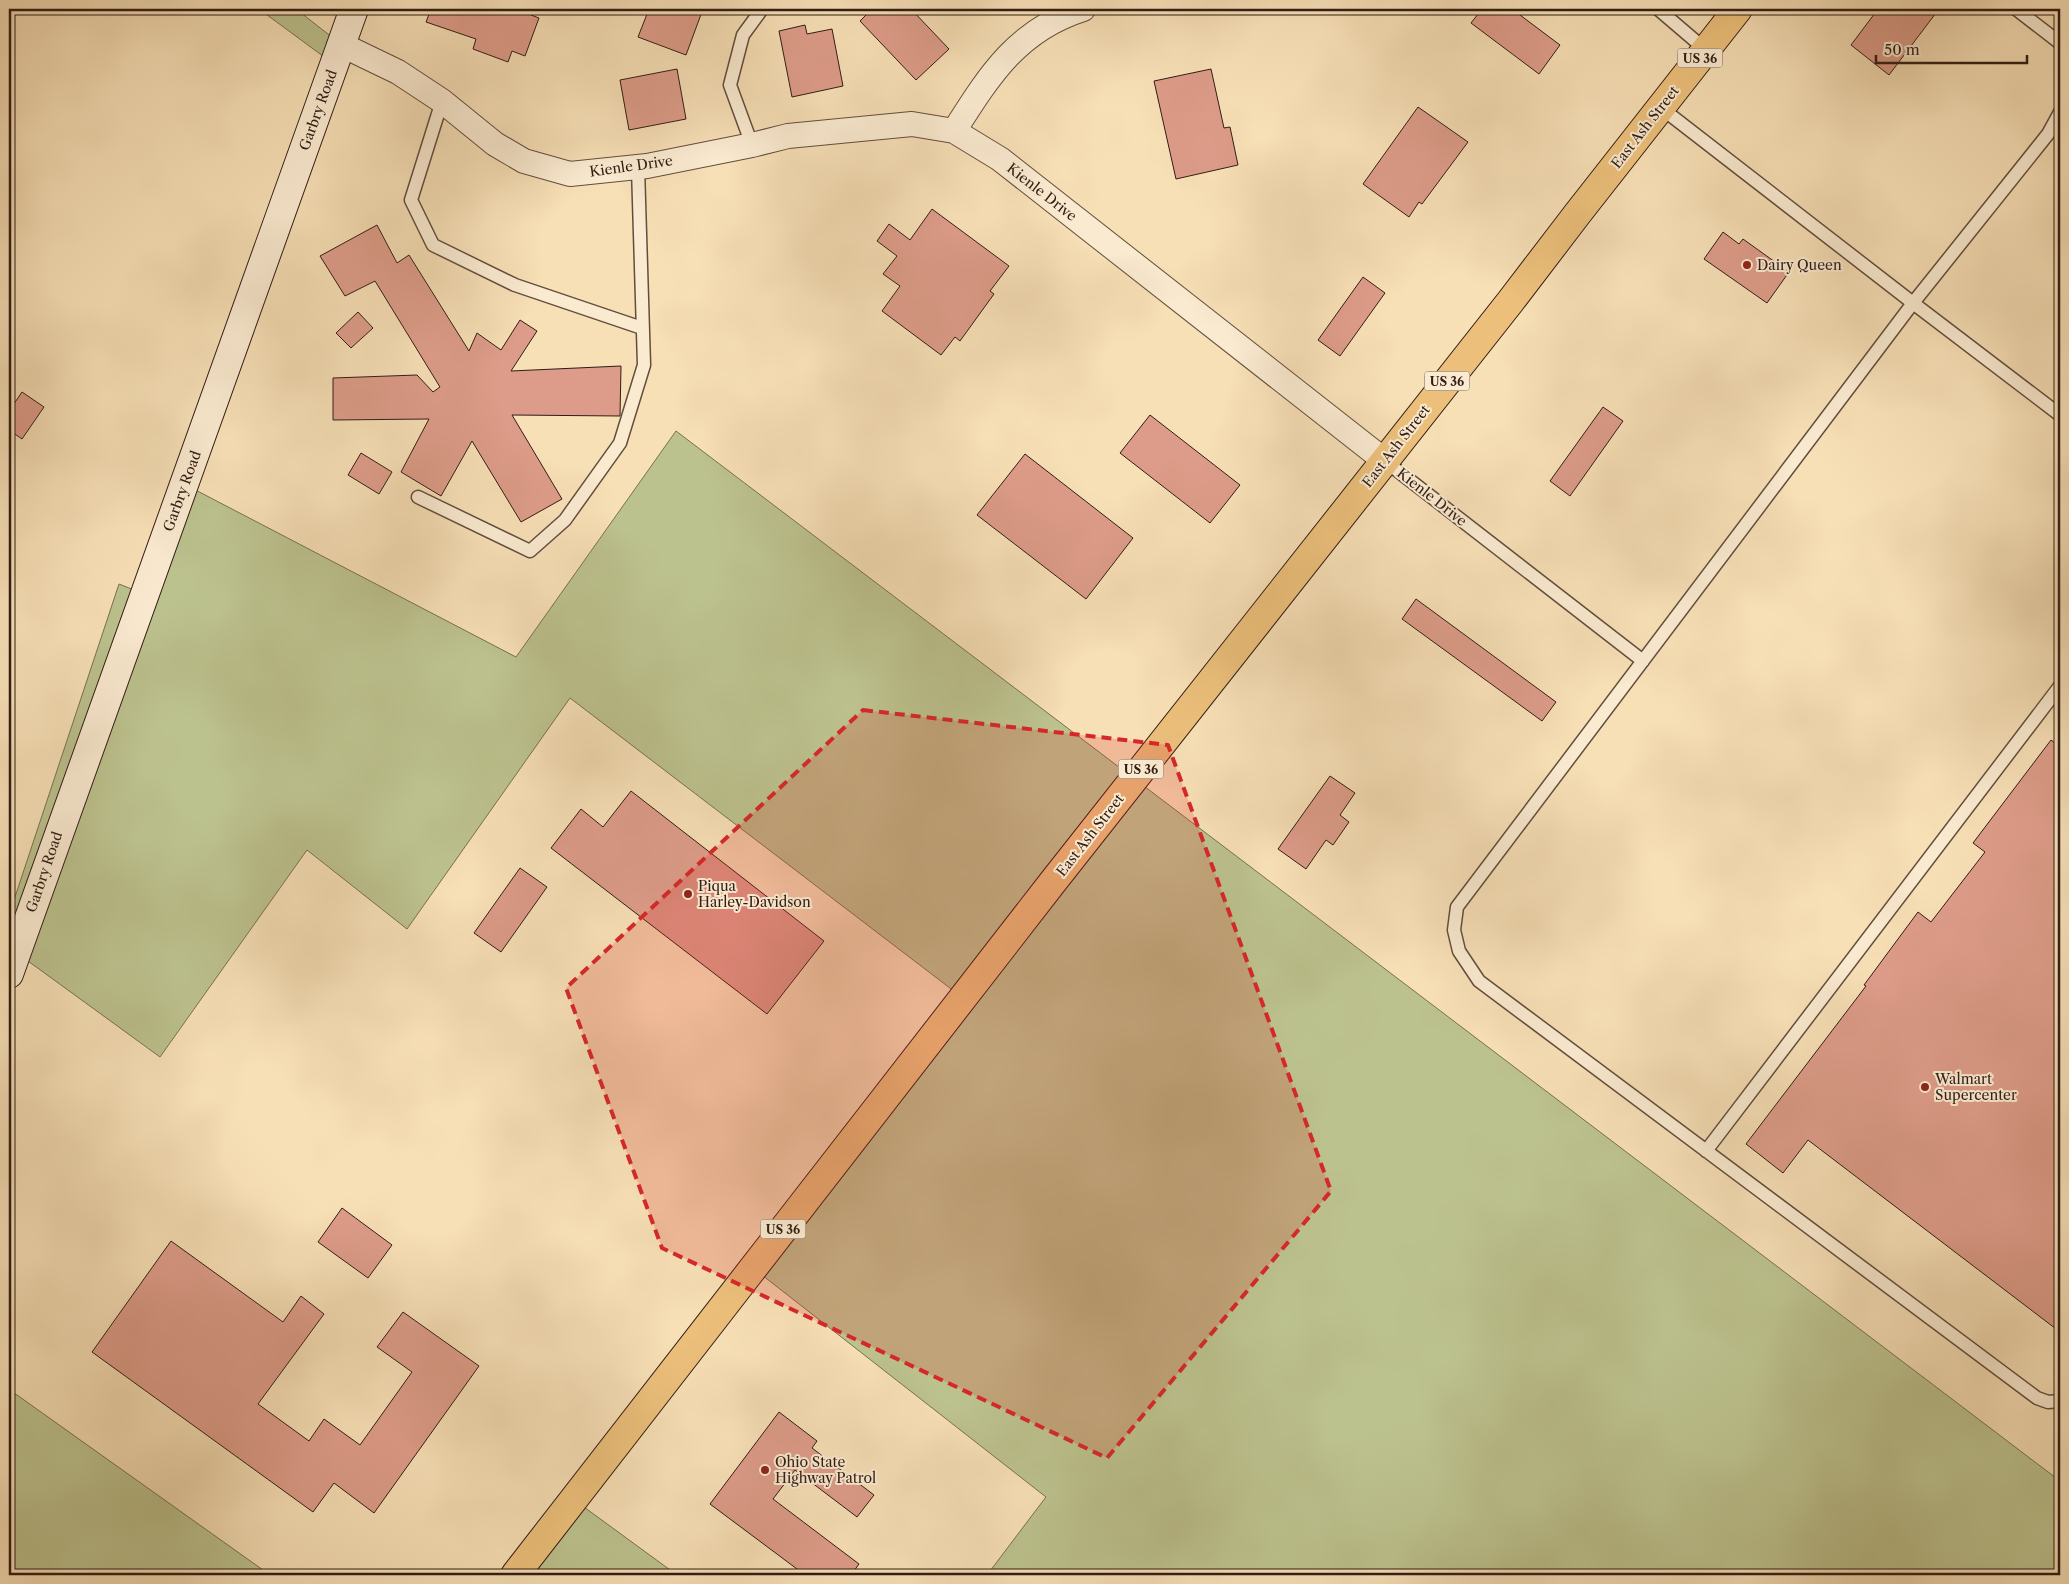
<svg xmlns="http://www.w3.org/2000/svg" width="2069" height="1584" font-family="'Libre Caslon Text',serif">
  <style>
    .green { fill: #bcc28e; stroke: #767052 }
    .building { fill: #dd9c89; stroke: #311d15 }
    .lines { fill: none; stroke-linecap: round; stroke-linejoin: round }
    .lane-casing { stroke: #624e3d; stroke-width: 15 }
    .street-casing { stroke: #624e3d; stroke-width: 26 }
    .secondary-casing { stroke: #311d15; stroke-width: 30 }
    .primary-casing { stroke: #311d15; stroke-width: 30 }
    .lane { stroke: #faead0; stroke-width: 12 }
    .street { stroke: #faead0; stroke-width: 24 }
    .secondary { stroke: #faead0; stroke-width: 28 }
    .primary { stroke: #ecc07b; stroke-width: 28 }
    .marked { fill: #d62828; fill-opacity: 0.2; stroke: #d62828; stroke-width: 4; stroke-dasharray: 10 6; stroke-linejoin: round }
    .poi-dot { fill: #8f2418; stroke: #faead0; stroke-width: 2 }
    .labels { text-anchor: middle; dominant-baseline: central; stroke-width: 4; stroke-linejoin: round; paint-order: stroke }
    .shield { fill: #faead0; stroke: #6d5a4d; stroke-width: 1 }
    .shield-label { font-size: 12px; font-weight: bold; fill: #311d15 }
    .street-label { font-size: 14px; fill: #311d15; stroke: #faead0 }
    .poi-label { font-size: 14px; fill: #311d15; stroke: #faead0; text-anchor: start }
  </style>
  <rect width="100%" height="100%" fill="#f7dfb6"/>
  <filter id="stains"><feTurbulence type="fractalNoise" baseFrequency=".004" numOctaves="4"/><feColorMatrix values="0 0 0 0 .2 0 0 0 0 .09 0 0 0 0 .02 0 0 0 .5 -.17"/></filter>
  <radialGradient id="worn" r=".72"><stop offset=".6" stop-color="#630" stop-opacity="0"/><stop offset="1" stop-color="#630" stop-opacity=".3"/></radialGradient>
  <!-- green -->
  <path class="green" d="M 259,9 L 296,9 L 342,45 L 335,65 Z
    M 676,431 L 2060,1481 L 2060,1575 L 987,1575 L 1046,1497 L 753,1268 L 963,998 L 570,698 L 407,929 L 307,850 L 160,1057 L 17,953 L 9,974 L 9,915 L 119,584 L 144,594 L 184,484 L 516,657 Z
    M 9,1391 L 17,1395 L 270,1575 L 9,1575 Z
    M 573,1499 L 677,1575 L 515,1575 Z"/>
  <!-- building -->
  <path class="building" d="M 431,9 L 533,9 L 531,15 L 539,18 L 525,56 L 512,51 L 508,62 L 473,49 L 476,39 L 426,22 Z
    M 649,9 L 703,9 L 686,55 L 638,37 Z
    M 872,9 L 911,9 L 949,49 L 916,80 L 860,21 Z
    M 1482,9 L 1512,9 L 1560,45 L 1539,74 L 1471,23 Z
    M 1878,9 L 1939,9 L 1889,75 L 1851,45 Z
    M 805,25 L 807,34 L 832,29 L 843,86 L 792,97 L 779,31 Z
    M 677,69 L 686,119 L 629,130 L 620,80 Z
    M 1211,69 L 1224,128 L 1230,127 L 1238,165 L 1176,179 L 1154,81 Z
    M 1418,107 L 1468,142 L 1422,204 L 1419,202 L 1409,217 L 1363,184 Z
    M 932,209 L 1009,266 L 990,291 L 994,294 L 960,341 L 955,337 L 941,355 L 882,311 L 900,286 L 883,274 L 897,256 L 877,241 L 889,224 L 910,240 Z
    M 377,225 L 397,263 L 409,255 L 469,351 L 477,333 L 501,350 L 520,320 L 537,331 L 511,371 L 621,366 L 620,416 L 512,415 L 562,499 L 521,522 L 472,441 L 441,496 L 401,472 L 429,419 L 333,420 L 333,378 L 417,375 L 433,392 L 440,387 L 375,281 L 345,296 L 320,256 Z
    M 1723,232 L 1739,244 L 1743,239 L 1789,272 L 1767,303 L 1704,259 Z
    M 1363,277 L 1385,293 L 1340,356 L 1318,340 Z
    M 358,312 L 373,328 L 351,348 L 336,333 Z
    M 22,392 L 44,407 L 22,439 L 9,430 L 9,411 Z
    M 1603,407 L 1623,421 L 1570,496 L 1550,481 Z
    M 1150,415 L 1240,485 L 1210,523 L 1120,453 Z
    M 361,453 L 392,472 L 379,494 L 348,475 Z
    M 1025,454 L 1133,538 L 1086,599 L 977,515 Z
    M 1416,599 L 1556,702 L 1542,721 L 1402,619 Z
    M 2051,740 L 2060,747 L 2060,1332 L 1808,1140 L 1783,1173 L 1746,1144 L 1866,986 L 1864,985 L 1918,912 L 1931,922 L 1985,852 L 1973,843 Z
    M 1330,776 L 1355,793 L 1340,815 L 1349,822 L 1333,845 L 1326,840 L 1306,869 L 1278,849 Z
    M 631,791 L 824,941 L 767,1014 L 551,848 L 581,809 L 603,827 Z
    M 520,868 L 547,887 L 501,952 L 474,933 Z
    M 342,1208 L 392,1245 L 368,1278 L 318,1242 Z
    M 171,1241 L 283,1322 L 301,1296 L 324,1314 L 258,1404 L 309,1441 L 324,1419 L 360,1445 L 412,1372 L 377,1347 L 403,1312 L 479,1366 L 374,1513 L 334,1483 L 313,1512 L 92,1352 Z
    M 779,1412 L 817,1441 L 812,1448 L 874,1495 L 857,1517 L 795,1470 L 773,1499 L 859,1564 L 851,1575 L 805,1575 L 710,1504 Z"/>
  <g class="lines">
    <defs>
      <path id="lane" d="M 1658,9 L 1706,50
        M 2016,9 L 2060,43
        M 442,101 L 411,200 L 433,245 L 515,285 L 642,328
        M 1660,107 L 1913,303 L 2060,415
        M 2060,112 L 2048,134 L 1913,303 L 1457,907 L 1454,930 L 1459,951 L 1479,981 L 2037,1398 L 2048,1402 L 2060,1401
        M 752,145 L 730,85 L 743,35 L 762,9
        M 1385,461 L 1643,661
        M 418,497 L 530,551 L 565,520 L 620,443 L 644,365 L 638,168
        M 1706,1151 L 2060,686"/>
      <path id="street" d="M 342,45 L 398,72 L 442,101 L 495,144 L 524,161 L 570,174 L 647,166 L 752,145 L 788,136 L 912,124 L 954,131 L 1000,159 L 1385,461
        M 954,131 C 989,76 1017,30 1083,9"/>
      <path id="secondary" d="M 9,974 L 354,9"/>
      <path id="primary" d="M 515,1575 L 1052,883 L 1510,302 L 1578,213 L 1738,9"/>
    </defs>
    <!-- lane casing -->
    <use href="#lane" class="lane-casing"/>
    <!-- street casing -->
    <use href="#street" class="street-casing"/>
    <!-- secondary casing -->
    <use href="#secondary" class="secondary-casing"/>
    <!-- primary casing -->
    <use href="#primary" class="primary-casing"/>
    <!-- lane -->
    <use href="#lane" class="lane"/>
    <!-- street -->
    <use href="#street" class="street"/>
    <!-- secondary -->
    <use href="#secondary" class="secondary"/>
    <!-- primary -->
    <use href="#primary" class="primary"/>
  </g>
  <!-- marked area -->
  <path class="marked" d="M 863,710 L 1168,745 L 1331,1191 L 1107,1458 L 662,1248 L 566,988 Z"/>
  <!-- markers -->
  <g class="poi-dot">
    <circle cx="1747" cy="265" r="5"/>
    <circle cx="688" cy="894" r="5"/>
    <circle cx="1925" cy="1087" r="5"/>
    <circle cx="765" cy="1470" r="5"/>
  </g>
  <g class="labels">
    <!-- shield labels -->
    <g class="shield">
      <rect x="1677.5" y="48.5" width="45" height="19" rx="4"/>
      <rect x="1424.5" y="371.5" width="45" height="19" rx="4"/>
      <rect x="1118.5" y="759.5" width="45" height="19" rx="4"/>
      <rect x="760.5" y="1219.5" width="45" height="19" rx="4"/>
    </g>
    <g class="shield-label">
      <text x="1700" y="58">US 36</text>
      <text x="1447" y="381">US 36</text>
      <text x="1141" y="769">US 36</text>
      <text x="783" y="1229">US 36</text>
    </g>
    <!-- street labels -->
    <g class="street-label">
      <text transform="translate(318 110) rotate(-70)">Garbry Road</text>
      <text transform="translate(1645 127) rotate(-52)">East Ash Street</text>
      <text transform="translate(631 166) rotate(-8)">Kienle Drive</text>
      <text transform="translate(1042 192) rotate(38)">Kienle Drive</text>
      <text transform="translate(1396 446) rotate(-52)">East Ash Street</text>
      <text transform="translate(182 491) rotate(-70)">Garbry Road</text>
      <text transform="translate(1432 497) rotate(38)">Kienle Drive</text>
      <text transform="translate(1090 835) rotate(-52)">East Ash Street</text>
      <text transform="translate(44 872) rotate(-71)">Garbry Road</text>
    </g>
    <!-- poi labels -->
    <g class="poi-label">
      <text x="1757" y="265">Dairy Queen</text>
      <text x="698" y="886">Piqua<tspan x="698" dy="16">Harley-Davidson</tspan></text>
      <text x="1935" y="1079">Walmart<tspan x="1935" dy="16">Supercenter</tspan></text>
      <text x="775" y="1462">Ohio State<tspan x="775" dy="16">Highway Patrol</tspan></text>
    </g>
  </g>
  <!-- margin -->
  <rect width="2069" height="1584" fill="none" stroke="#f7dfb6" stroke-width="30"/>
  <rect x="10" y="10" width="2049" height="1564" fill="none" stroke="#311d15" stroke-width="2.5"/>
  <rect x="15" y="15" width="2039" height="1554" fill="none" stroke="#311d15"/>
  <!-- scale -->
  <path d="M1876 55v8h151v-8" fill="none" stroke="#311d15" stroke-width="2.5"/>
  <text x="1884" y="55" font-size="15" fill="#311d15" stroke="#faead0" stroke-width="4" paint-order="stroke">50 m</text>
  <rect width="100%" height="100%" filter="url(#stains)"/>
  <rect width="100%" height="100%" fill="url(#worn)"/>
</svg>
